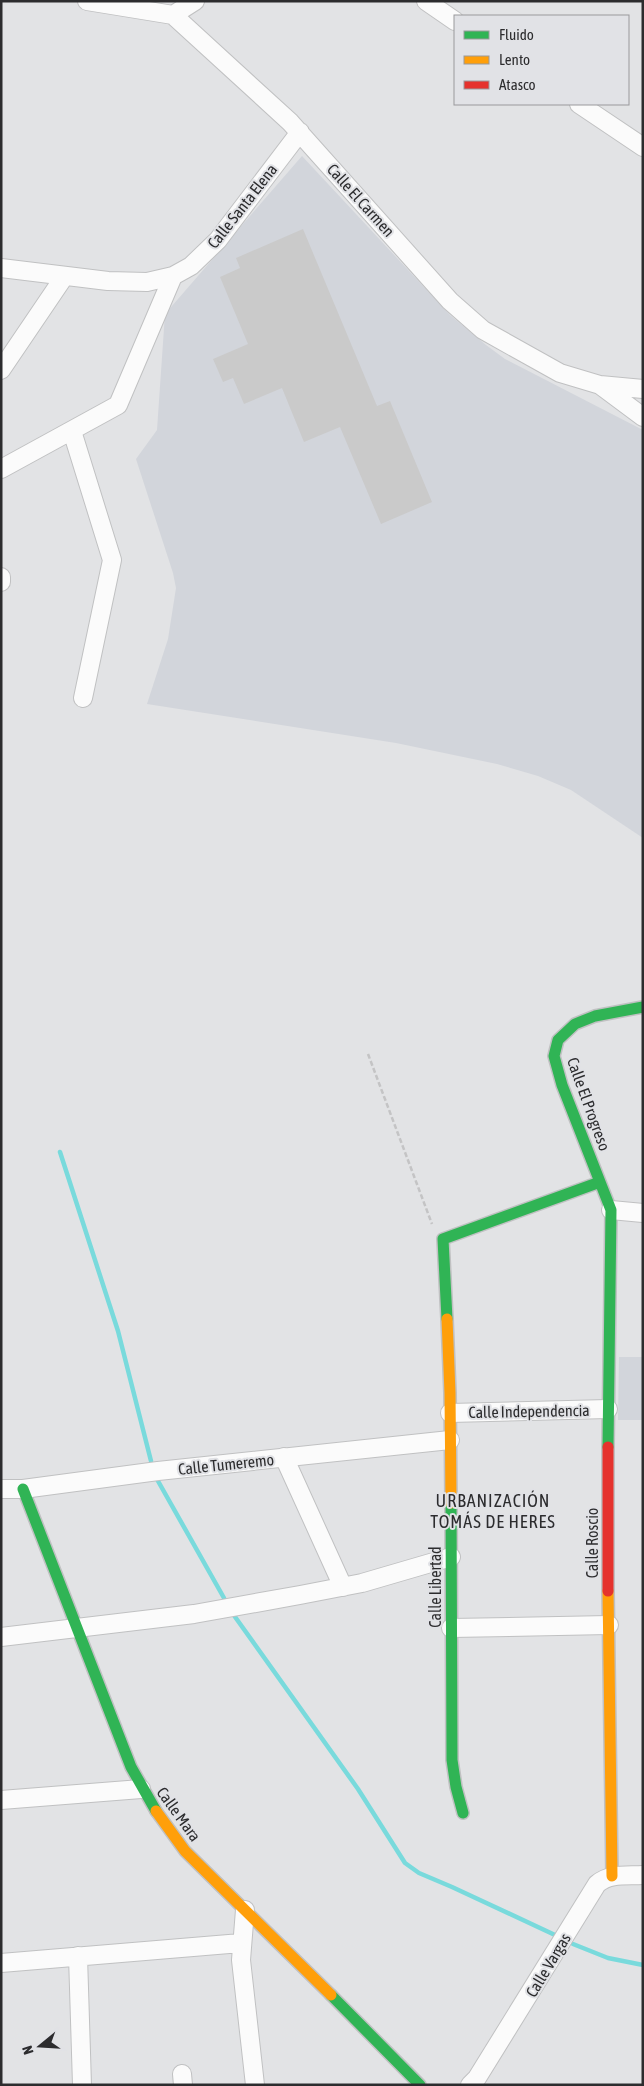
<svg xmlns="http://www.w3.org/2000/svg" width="644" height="2086" font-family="'Asap Condensed',sans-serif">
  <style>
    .built { fill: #d2d5db }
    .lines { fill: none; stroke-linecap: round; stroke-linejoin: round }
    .stream { stroke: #79dadc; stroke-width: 4.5 }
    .building { fill: #cacaca }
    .street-casing { stroke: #c0c1c2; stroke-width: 20 }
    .fast-casing { stroke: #c0c1c2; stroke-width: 14 }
    .slow-casing { stroke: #c0c1c2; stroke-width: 14 }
    .jam-casing { stroke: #c0c1c2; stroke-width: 14 }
    .path { stroke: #c4c4c5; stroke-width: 2.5; stroke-dasharray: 5 2.5; stroke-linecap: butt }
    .street { stroke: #fbfbfb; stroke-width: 18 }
    .fast { stroke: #30b455; stroke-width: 11 }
    .slow { stroke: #ff9f0a; stroke-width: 11 }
    .jam { stroke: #e5322d; stroke-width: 11 }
    .labels { text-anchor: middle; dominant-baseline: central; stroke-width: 4; stroke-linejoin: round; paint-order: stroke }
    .street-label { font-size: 16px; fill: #2c2c2e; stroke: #e1e2e6 }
    .neighbourhood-label { font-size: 18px; letter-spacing: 1px; fill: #2c2c2e; stroke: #e1e2e6 }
  </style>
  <rect width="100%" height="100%" fill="#e2e3e5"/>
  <!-- built -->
  <path class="built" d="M 302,156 L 450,315 L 486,345 L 505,359 L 643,430 L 643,838 L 571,790 L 538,776 L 497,764 L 396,743 L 147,704 L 168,639 L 176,588 L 173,573 L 136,459 L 157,430 L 165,314 Z
    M 619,1357 L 643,1357 L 643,1420 L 618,1420 Z"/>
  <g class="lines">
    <!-- stream -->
    <path class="stream" d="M 60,1152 L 118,1331 L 151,1461
      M 158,1481 L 224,1598
      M 233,1614 L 358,1789 L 405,1863 L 419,1873 L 452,1887 L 555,1935
      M 573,1944 L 608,1958 L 643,1965"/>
  </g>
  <!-- building -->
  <path class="building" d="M 303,229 L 377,406 L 390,401 L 432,502 L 381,524 L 340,427 L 304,442 L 282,388 L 244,404 L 233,378 L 223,382 L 213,359 L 248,344 L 220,277 L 240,268 L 236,258 Z"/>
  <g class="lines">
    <defs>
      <path id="street" d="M 87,1 L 173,15 L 290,122 L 450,301 L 483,330 L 560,373 L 600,385 L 643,389
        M 426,1 L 455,21
        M 173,15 L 195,1
        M 579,104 L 643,147
        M 1,268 L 108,281 L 147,282 L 173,276 L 191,266 L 218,240 L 300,132
        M 1,370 L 64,277
        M 600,385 L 643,417
        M 72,431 L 112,560 L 83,698
        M 1,469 L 118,405 L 173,276
        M 1,577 L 1,582
        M 611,1210 L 643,1213
        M 450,1413 L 608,1409
        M 284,1457 L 343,1587
        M 1,1489 L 23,1489 L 158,1471 L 450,1440
        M 451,1628 L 609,1625
        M 1,1637 L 194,1614 L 300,1595 L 362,1583 L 451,1557
        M 1,1800 L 141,1789
        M 245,1910 L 241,1960 L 255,2085
        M 78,1956 L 82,2085
        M 1,1963 L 241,1943
        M 182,2074 L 183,2085
        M 470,2085 L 477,2078 L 597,1884 C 610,1873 626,1876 643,1875"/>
      <path id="fast" d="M 447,1319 L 443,1239 L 600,1182
        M 608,1447 L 611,1210 L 562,1085 L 554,1056 L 558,1040 L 575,1024 L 595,1016 L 643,1007
        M 23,1489 L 131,1767 L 156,1811
        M 451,1503 L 452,1760 L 456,1787 L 463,1813
        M 331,1995 L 420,2085"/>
      <path id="slow" d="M 447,1319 L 450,1393 L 451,1503
        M 608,1591 L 612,1876
        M 156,1811 L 185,1851 L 331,1995"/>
      <path id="jam" d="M 608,1591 L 608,1447"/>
    </defs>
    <!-- street casing -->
    <use href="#street" class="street-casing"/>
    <!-- fast casing -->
    <use href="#fast" class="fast-casing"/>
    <!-- slow casing -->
    <use href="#slow" class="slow-casing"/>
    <!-- jam casing -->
    <use href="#jam" class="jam-casing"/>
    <!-- path -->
    <path class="path" d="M 368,1054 L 432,1224"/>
    <!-- street -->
    <use href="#street" class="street"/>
    <!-- fast -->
    <use href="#fast" class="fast"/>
    <!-- slow -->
    <use href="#slow" class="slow"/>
    <!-- jam -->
    <use href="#jam" class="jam"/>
  </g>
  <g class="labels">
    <!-- street labels -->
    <g class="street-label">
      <text transform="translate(361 200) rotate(48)">Calle El Carmen</text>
      <text transform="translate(242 206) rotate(-52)">Calle Santa Elena</text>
      <text transform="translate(589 1104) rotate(70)">Calle El Progreso</text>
      <text transform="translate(529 1411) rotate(-1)">Calle Independencia</text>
      <text transform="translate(226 1464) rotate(-6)">Calle Tumeremo</text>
      <text transform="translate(592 1543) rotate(-90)">Calle Roscio</text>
      <text transform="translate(435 1587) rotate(-90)">Calle Libertad</text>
      <text transform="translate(179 1814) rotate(54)">Calle Mara</text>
      <text transform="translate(548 1965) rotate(-59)">Calle Vargas</text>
    </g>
    <!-- neighbourhood labels -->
    <g class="neighbourhood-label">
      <text x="493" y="1500">URBANIZACIÓN<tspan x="493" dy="21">TOMÁS DE HERES</tspan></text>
    </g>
  </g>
  <!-- border -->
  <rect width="644" height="2086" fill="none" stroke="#2c2c2e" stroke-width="5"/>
  <!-- legend -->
  <rect x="454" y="15" width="175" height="90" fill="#e1e2e6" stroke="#99999c"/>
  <rect x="464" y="31" width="25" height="8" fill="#30b455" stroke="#99999c"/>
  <text x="499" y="40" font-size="15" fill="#2c2c2e">Fluido</text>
  <rect x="464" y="56" width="25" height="8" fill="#ff9f0a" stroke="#99999c"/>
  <text x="499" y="65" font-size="15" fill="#2c2c2e">Lento</text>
  <rect x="464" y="81" width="25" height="8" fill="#e5322d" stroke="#99999c"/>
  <text x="499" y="90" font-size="15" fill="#2c2c2e">Atasco</text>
  <!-- north arrow -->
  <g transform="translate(40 2046) rotate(252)" stroke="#e1e2e6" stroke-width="4" paint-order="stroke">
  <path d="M0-4L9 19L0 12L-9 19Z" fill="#2c2c2e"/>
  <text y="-8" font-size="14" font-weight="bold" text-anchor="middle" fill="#2c2c2e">N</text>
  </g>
</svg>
